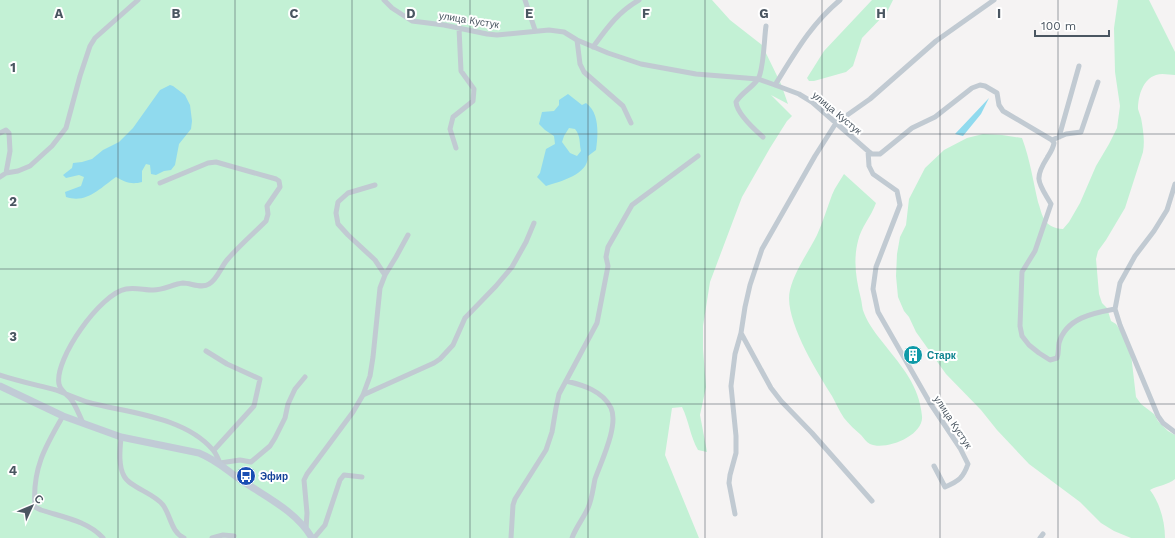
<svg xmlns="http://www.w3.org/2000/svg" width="1175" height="538" font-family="'Work Sans',sans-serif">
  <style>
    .green { fill: #c3f1d5 }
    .water { fill: #90daee; fill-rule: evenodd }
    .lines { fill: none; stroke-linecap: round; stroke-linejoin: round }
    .street { stroke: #c1cad2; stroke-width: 5 }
    .secondary { stroke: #c1cbd6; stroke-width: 7 }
    .grid { fill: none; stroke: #4a5661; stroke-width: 1; stroke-opacity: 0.55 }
    .labels { text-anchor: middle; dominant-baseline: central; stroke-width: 4; stroke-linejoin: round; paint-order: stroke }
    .street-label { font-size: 10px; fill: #4a5661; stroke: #fff }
    .culture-label { font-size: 10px; font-weight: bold; fill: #0d838f; stroke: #fff; text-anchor: start }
    .transit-label { font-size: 10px; font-weight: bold; fill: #164399; stroke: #fff; text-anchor: start }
    .grid-label { font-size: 13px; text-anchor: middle; font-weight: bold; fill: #4a5661; stroke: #fff; stroke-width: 4; stroke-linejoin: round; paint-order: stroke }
  </style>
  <rect width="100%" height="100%" fill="#f5f3f3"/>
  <!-- green -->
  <path class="green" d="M 0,0 L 712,0 L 730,20 L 762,45 L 781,84 L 788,104 L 771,95 L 792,116 L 787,121 L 770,148 L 742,197 L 710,282 L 703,326 L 703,349 L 706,387 L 700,415 L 707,452 L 698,450 C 690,436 689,421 682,407 L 672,408 L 665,455 L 699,538 L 0,538 Z
    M 872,0 L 893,0 L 887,12 L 862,38 L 853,66 L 846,72 L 814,81 L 809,81 L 807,78 L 824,51 Z
    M 1118,0 L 1149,0 L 1175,52 L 1175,75 C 1169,75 1162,73 1156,75 C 1143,79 1138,96 1138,109 C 1139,112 1140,115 1141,118 C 1143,129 1145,140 1143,152 L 1125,208 L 1106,240 L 1098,251 L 1096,259 L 1099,294 L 1102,303 L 1107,308 L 1111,321 L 1116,324 L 1120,330 L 1131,354 L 1136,397 L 1141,404 L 1154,414 L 1158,421 L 1168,431 L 1175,435 L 1175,479 C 1168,485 1159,485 1150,490 C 1160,503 1165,522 1165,538 L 1131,538 L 1114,531 L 1101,523 L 1080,502 L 1029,464 L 997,430 L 981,410 L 946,374 L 916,332 L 909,317 L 904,311 L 898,297 L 896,276 L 897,254 L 900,237 L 906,225 L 909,199 L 925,168 L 944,150 L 967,138 L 983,134 L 1002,135 L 1022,138 C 1030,159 1033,181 1038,202 C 1040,207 1041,213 1043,217 C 1046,225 1055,229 1063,229 L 1069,222 L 1080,203 L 1096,166 L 1109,144 L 1117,128 L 1120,106 L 1115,72 L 1114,28 Z
    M 844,174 L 876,203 C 871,217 861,227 858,241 C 853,261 856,279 861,299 C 862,303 862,309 864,313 C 868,324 877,335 884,344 C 902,367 919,385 922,416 C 924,436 885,451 870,444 C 866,442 864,438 861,435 C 855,430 849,424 844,418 C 839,411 836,403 832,396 C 817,372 783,318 790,290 C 795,270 808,253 817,235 C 823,222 827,208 832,195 C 835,187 840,181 844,174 Z"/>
  <!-- water -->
  <path class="water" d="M 170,85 L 173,86 L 185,95 L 190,105 L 192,121 L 191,129 L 179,144 L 175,165 L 171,170 L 164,171 L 156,175 L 151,174 L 150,165 L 146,164 L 142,171 L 142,182 C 131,185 125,182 116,177 C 100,188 87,204 66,197 L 65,192 L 81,186 L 84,177 L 79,175 L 66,178 L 63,175 L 72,168 L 73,163 L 82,162 L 92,159 L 103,150 L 119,142 L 133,128 L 160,90 Z
    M 568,94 L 582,105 L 586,103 C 600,113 598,135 596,150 L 588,156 C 588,175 561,181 546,186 L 537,177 L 540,173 L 546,149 L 555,144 L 554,136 L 545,130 L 539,124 L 542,112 L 554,111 L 559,105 L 559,100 ZM 569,128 L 575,129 C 581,137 579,142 581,151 L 577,156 L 570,153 L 562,142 L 564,136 Z
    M 989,98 L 981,114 L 963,136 L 955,134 Z"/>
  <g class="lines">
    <!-- street -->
    <path class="street" d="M 384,0 L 392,8 L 412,21 L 444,25 L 487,34 L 497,35 L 549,30 L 564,32 L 577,40 L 608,53 L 641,64 L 696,74 L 758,79 L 775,85 L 799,94 L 812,102 L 868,151 L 869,166 L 873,174 L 897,191 L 900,205 L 876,267 L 873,289 L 878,312 L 930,403 L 960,448 L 968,464 C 963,478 959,481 945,487 L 934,466
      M 525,0 L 535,30
      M 577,40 L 580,64 L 584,72 L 623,106 L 631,123
      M 593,47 C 607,28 618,12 639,0
      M 775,85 C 795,53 811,24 840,0
      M 0,133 L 6,130 L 9,133 L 10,151 L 6,173
      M 763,137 C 755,130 737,114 736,102 C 741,93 752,88 758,79 C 764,69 764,39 766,26
      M 1059,137 L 1079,66
      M 1052,140 L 1066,134 L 1081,132 L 1098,82
      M 456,148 L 450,129 L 453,117 L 473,101 L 474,89 L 461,71 L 459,28
      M 868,151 L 872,154 L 880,154 L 912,128 L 935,117 L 972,88 L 980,85 L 985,86 L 997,93 L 999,105 L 1003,111 L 1052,140 L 1054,143 C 1053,149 1050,153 1047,158 C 1033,180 1039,183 1051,204 L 1035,251 L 1022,272 L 1020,326 L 1022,336 L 1029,345 L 1039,353 L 1050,360 L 1057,358 C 1059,353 1058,348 1059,343 C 1066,318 1093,313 1115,309
      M 0,177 L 6,173 L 18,171 L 30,166 L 52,146 L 66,128 L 80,76 L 90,46 L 95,38 L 138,0
      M 1175,184 L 1167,210 L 1154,231 L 1135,256 L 1120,283 L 1115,309 L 1120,325 L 1158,416 L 1163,423 L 1175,432
      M 375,185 L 348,193 L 338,202 L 336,213 L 338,224 L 348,235 L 375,260 L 385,275
      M 206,351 L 227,364 L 260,379 L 254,406 L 214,450
      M 0,375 C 18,381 37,385 56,390 C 66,394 76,398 87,402 C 127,413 184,416 213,450 C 216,453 218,459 220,463 L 240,460 L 251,462 L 270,446 L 275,438 L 285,418 L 288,404 L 295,389 L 305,377
      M 566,381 C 583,385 603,391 611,408 C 619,425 601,462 595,479 C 593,489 592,499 588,508 C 583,519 576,527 572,538
      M 363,395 L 434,363 L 440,359 L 453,345 L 465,318 L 496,286 L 512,267 L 526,242 L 534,223
      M 63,416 C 45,447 32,469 35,507 L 41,510 C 62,517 88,521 103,538
      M 83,423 C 79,415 76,405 70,398 C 66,394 60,390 59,384 C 54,359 101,293 126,289 C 135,287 144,290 153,290 C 164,290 173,284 183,283 C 191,283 202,289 209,284 C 217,280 221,267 227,260 C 239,246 253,234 266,221 L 268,214 L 267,206 L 280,187 L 279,181 L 276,179 L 216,162 L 208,163 L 160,183
      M 121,437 C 120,449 118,465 124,476 C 129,487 154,493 163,505 C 171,516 171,532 184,538
      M 872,501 L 812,433 L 781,401 L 771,388 L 741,333 L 745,307 L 750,285 L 762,249 L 815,156 L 836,123 L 870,99 L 936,41 L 994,0
      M 735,514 L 729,483 L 730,475 L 736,453 L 736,436 L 731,386 L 735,354 L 741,333
      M 306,529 L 307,513 L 304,480 L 307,474 L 353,412 L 363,395 L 370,376 L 373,357 L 380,288 L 385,275 L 396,257 L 408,235
      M 212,538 L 223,535 L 234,536
      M 314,538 L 325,525 L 340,480 L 344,475 L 362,477
      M 511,538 L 513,505 L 515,499 L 546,450 L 552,432 L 556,408 L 559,394 L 597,323 L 608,266 L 606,257 L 608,247 L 632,205 L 698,156
      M 1040,538 L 1043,534"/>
    <!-- secondary -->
    <path class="secondary" d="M 0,386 L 63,416 L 121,437 L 199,453 C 218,461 225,469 241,480 C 266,497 296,511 312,538"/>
  </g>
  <!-- grid -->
  <path class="grid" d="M 118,0 L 118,538M 235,0 L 235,538M 352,0 L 352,538M 470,0 L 470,538M 588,0 L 588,538M 705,0 L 705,538M 822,0 L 822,538M 940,0 L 940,538M 1058,0 L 1058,538M 0,134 L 1175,134M 0,269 L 1175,269M 0,404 L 1175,404"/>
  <!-- icons -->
  <defs>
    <symbol id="building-disc" viewBox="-11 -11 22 22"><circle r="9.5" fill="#0f9aa8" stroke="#fff"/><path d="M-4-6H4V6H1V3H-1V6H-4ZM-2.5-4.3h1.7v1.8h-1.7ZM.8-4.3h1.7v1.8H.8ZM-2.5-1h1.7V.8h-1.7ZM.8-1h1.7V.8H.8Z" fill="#fff"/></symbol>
    <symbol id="bus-disc" viewBox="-11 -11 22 22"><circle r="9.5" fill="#1a4fb4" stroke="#fff"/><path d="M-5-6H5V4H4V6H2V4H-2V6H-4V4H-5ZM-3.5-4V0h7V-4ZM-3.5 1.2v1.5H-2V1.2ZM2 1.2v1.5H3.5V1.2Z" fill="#fff"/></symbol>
  </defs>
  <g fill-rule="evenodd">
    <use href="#building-disc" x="902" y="344" width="22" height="22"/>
    <use href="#bus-disc" x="235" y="465" width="22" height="22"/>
  </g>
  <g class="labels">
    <!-- street labels -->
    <g class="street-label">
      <text transform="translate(469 20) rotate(9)">улица Кустук</text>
      <text transform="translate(837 113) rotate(40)">улица Кустук</text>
      <text transform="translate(953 422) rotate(57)">улица Кустук</text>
    </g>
    <!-- culture labels -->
    <g class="culture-label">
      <text x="927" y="355">Старк</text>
    </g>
    <!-- transit labels -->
    <g class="transit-label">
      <text x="260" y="476">Эфир</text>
    </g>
  </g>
  <g class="grid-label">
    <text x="59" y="18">A</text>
    <text x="176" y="18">B</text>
    <text x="294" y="18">C</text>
    <text x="411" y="18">D</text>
    <text x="529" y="18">E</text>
    <text x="646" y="18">F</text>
    <text x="764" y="18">G</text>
    <text x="881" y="18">H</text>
    <text x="999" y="18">I</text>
    <text x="13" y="72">1</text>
    <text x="13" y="206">2</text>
    <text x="13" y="341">3</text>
    <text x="13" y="475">4</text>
  </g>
  <!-- north arrow -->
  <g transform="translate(32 506) rotate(46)" stroke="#ffffff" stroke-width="3" paint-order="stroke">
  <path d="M0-3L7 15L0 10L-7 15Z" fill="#4a5661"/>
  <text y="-6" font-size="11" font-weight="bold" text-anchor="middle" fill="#4a5661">С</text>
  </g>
  <!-- scale -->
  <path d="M1035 30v6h74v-6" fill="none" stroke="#4a5661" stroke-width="2"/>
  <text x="1041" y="30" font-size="12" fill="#4a5661" stroke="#ffffff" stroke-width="3" paint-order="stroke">100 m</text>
</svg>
